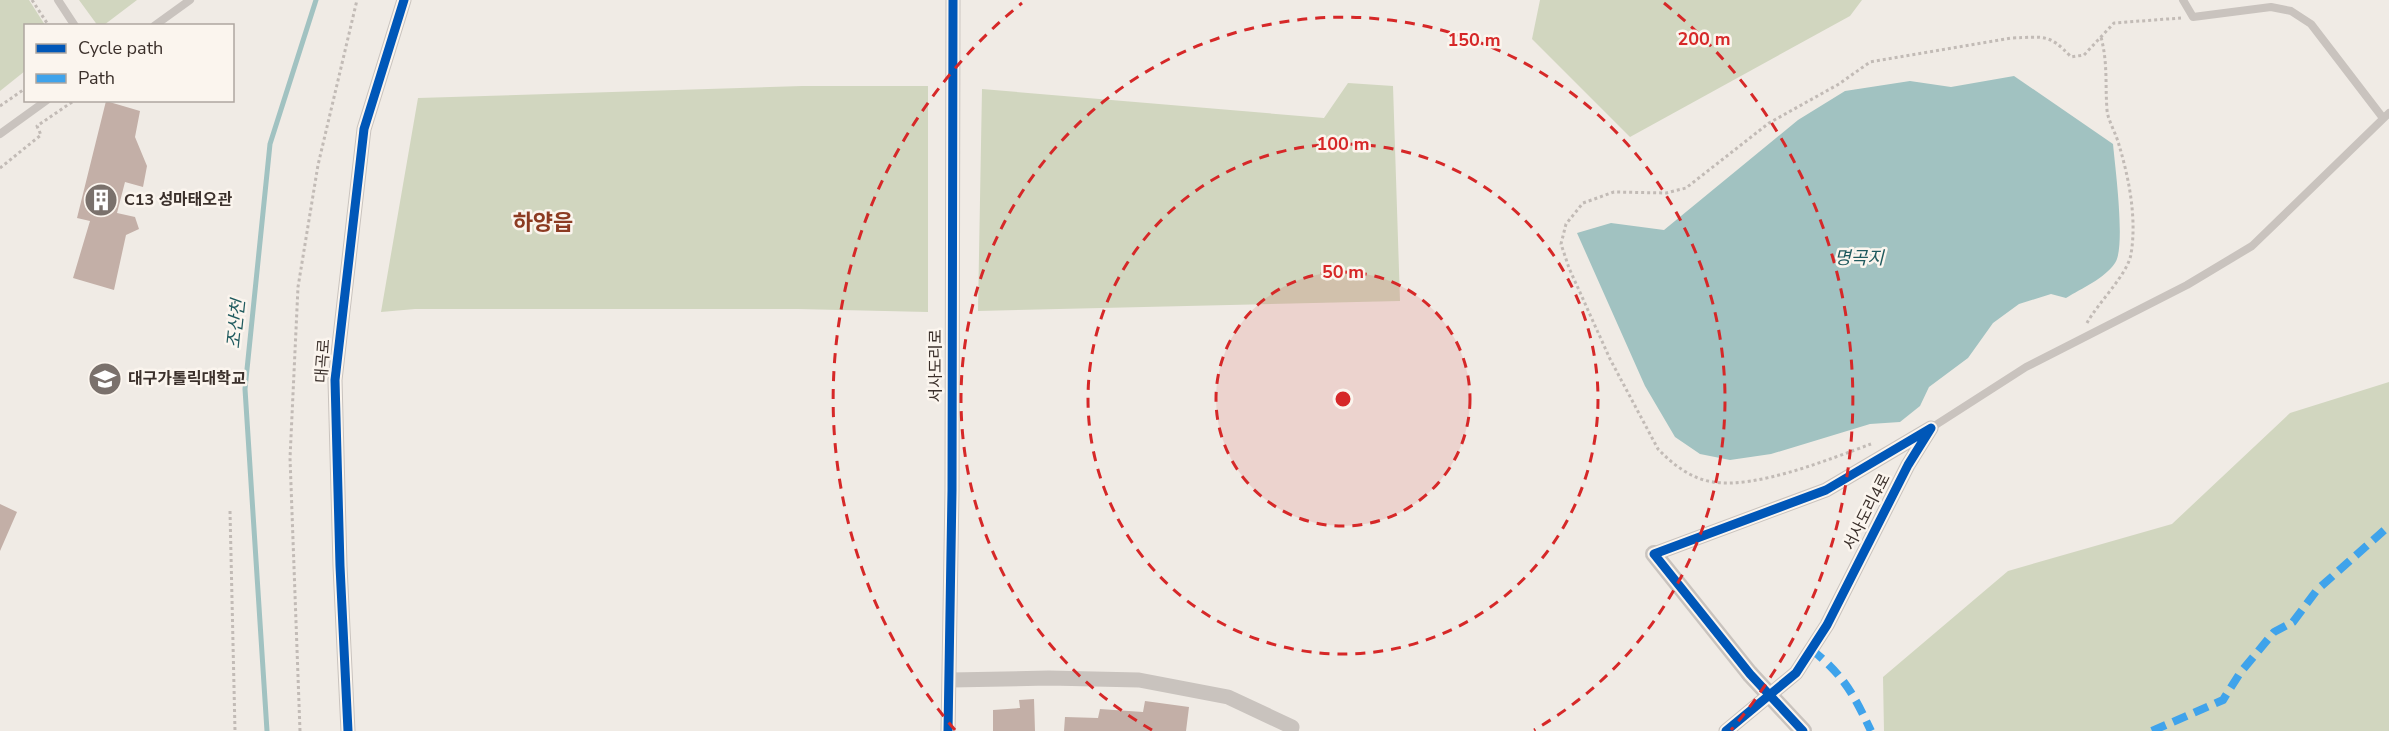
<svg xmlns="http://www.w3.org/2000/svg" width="2389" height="731" font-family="'Nunito Sans','Noto Sans KR',sans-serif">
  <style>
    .green { fill: #d1d6bf }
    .water { fill: #a1c2c1 }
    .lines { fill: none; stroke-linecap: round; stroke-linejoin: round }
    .stream { stroke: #a1c2c1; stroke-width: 5 }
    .building { fill: #c3afa7 }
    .path { stroke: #c2bbb6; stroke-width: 3; stroke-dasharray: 3 3; stroke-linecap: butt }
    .service { stroke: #c9c3be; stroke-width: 8 }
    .minor { stroke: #c9c3be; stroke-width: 15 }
    .tertiary { stroke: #c9c3be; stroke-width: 18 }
    .tertiary-bridge { stroke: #c9c3be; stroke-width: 18 }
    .quiet { stroke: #3fa3eb; stroke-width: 8; stroke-dasharray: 15 8; stroke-linecap: butt }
    .cycleway-casing { stroke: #fbf5ee; stroke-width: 13 }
    .cycleway { stroke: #0057b8; stroke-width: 9 }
    .ring { fill: none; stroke: #d62828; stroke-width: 3; stroke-dasharray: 10 8 }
    .labels { text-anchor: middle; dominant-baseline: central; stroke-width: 5; stroke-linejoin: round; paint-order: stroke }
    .poi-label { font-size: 16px; font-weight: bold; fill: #3b302b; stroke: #fbf5ee; text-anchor: start }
    .street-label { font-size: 16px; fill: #3b302b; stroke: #fbf5ee }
    .water-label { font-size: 18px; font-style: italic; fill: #1f5a5e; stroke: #fbf5ee }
    .district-label { font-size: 22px; font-weight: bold; fill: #8c3b22; stroke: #fbf5ee }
    .centre { fill: #d62828; stroke: #fbf5ee; stroke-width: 3 }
    .ring-label { font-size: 18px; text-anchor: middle; font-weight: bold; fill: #d62828; stroke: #fbf5ee; stroke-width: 5; stroke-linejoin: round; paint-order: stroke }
  </style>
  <rect width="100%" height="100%" fill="#f0ebe5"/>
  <!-- green -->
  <path class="green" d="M 0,0 L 29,0 L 45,25 L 26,26 L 25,71 L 0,91 Z
    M 79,0 L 137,0 L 104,25 L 98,26 Z
    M 1540,0 L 1862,0 L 1850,16 L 1630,137 L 1532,39 Z
    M 1348,83 L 1393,86 L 1400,301 L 978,311 L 982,89 L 1324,118 Z
    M 802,86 L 928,86 L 928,312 L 798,309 L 415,309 L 381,312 L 418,98 Z
    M 2389,382 L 2389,731 L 1884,731 L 1883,677 L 2008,571 L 2172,524 L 2290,413 Z"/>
  <!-- water -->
  <path class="water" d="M 2014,76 L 2113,144 C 2115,166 2126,248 2115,263 C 2104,279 2082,288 2066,298 L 2051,294 L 2019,304 L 1993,323 L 1968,358 L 1929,387 L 1920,406 L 1900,422 L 1870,424 L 1771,454 L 1730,460 L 1700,454 L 1675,437 L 1645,386 L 1577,233 L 1611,223 L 1664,230 L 1798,120 L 1845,91 L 1910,81 L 1951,87 Z"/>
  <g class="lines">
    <!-- stream -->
    <path class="stream" d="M 267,731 L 245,389 L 270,144 L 316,0"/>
  </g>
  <!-- building -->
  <path class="building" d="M 106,101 L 140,111 L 135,137 L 147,166 L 143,187 L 125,182 L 117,213 L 135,217 L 139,229 L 126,235 L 114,290 L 73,278 L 90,221 L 77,218 Z
    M 0,504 L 17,512 L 0,551 Z
    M 1034,699 L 1035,731 L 993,731 L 993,710 L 1020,708 L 1019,700 Z
    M 1145,701 L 1189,707 L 1186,731 L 1064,731 L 1065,717 L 1098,718 L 1100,709 L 1143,712 Z"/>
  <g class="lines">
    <!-- path -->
    <path class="path" d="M 32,0 L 49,26
      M 0,106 L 26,88
      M 0,168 L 41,135 L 37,126 L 75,100
      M 2087,323 C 2097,304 2128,274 2131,254 C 2137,219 2129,178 2119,145 C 2116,133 2108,121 2107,110 C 2105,83 2108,64 2101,37
      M 1871,444 C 1830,459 1756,489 1713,482 C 1692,479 1673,465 1658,449 L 1610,359 L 1569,268 L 1561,244 L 1566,224 L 1583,203 L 1614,192 L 1666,193 L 1686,188 L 1769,123 L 1839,84 L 1870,62 L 2012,38 C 2043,37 2049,33 2071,57 L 2084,55 L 2114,23 L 2181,18
      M 230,511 L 235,731
      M 300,731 L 290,458 L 298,287 L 318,165 L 357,0"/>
    <!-- service -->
    <path class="service" d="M 58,0 L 75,26
      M 2183,0 L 2193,17 L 2271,7 L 2291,11 L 2311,24 L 2383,118
      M 154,26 L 190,0
      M 0,134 L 47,100
      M 1931,428 L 2026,367 L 2187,285 L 2252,246 L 2389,113"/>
    <!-- minor -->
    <path class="minor" d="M 1654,554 L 1826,490 L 1931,428 L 1908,465 L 1827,625 L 1796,673 L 1726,731
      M 951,680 L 1049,678 L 1139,680 L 1228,697 L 1292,727 L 1291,731
      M 348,731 L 340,566 L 335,380 L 364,129 L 404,0
      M 948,731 L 952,491 L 953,0"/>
    <!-- tertiary -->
    <path class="tertiary" d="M 1654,554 L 1750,674"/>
    <!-- tertiary-bridge -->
    <path class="tertiary-bridge" d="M 1750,674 L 1803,731"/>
    <!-- quiet -->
    <path class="quiet" d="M 1811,649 C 1844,676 1853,693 1871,731
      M 2152,731 L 2223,700 L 2240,673 L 2274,632 L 2293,622 L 2317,590 L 2389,526"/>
    <defs>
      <path id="cycleway" d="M 348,731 L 340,566 L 335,380 L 364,129 L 404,0
        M 948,731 L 952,491 L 953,0
        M 1726,731 L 1796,673 L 1827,625 L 1908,465 L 1931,428 L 1826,490 L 1654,554 L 1750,674 L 1803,731"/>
    </defs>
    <!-- cycleway casing -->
    <use href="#cycleway" class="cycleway-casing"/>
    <!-- cycleway -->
    <use href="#cycleway" class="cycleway"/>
  </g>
  <!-- distance rings -->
  <circle cx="1343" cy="399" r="127" fill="#d62828" fill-opacity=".12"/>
  <g class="ring">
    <circle cx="1343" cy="399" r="127"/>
    <circle cx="1343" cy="399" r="255"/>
    <path d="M1152 730A382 382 0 1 1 1534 730"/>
    <path d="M955 730A510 510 0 0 1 1022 3M1664 3A510 510 0 0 1 1731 730"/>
  </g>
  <!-- icons -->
  <defs>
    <symbol id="building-disc" viewBox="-11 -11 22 22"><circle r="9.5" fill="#7a716c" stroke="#fbf5ee"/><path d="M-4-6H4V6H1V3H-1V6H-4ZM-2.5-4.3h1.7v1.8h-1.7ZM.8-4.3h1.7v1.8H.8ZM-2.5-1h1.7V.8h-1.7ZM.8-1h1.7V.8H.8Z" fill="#fff"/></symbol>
    <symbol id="university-disc" viewBox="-11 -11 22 22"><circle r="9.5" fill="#7a716c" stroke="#fbf5ee"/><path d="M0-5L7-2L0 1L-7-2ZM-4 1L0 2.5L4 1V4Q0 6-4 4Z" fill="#fff"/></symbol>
  </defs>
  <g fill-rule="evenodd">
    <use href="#building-disc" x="82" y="181" width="38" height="38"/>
    <use href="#university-disc" x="86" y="360" width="38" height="38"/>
  </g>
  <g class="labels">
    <!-- poi labels -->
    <g class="poi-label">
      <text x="124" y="200">C13 성마태오관</text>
      <text x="128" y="379">대구가톨릭대학교</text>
    </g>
    <!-- street labels -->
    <g class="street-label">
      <text transform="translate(323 361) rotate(-86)">대곡로</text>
      <text transform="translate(936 366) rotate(-90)">서사도리로</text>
      <text transform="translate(1867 512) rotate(-63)">서사도리4로</text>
    </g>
    <!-- water labels -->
    <g class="water-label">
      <text x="1859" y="258">명곡지</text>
      <text transform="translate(236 324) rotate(-84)">조산천</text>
    </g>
    <!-- district labels -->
    <g class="district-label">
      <text x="543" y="223">하양읍</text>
    </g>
  </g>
  <circle cx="1343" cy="399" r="9" class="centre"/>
  <g class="ring-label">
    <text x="1704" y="45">200 m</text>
    <text x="1474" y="46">150 m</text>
    <text x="1343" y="150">100 m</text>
    <text x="1343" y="278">50 m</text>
  </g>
  <!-- legend -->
  <rect x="24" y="24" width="210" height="78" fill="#fbf5ee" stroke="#aea6a0" stroke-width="1.5"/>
  <rect x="36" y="44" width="30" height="9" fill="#0057b8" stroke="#aea6a0" stroke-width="1.5"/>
  <text x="78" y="54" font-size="18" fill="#3b302b">Cycle path</text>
  <rect x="36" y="74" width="30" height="9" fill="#3fa3eb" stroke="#aea6a0" stroke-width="1.5"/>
  <text x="78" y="84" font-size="18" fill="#3b302b">Path</text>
</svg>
